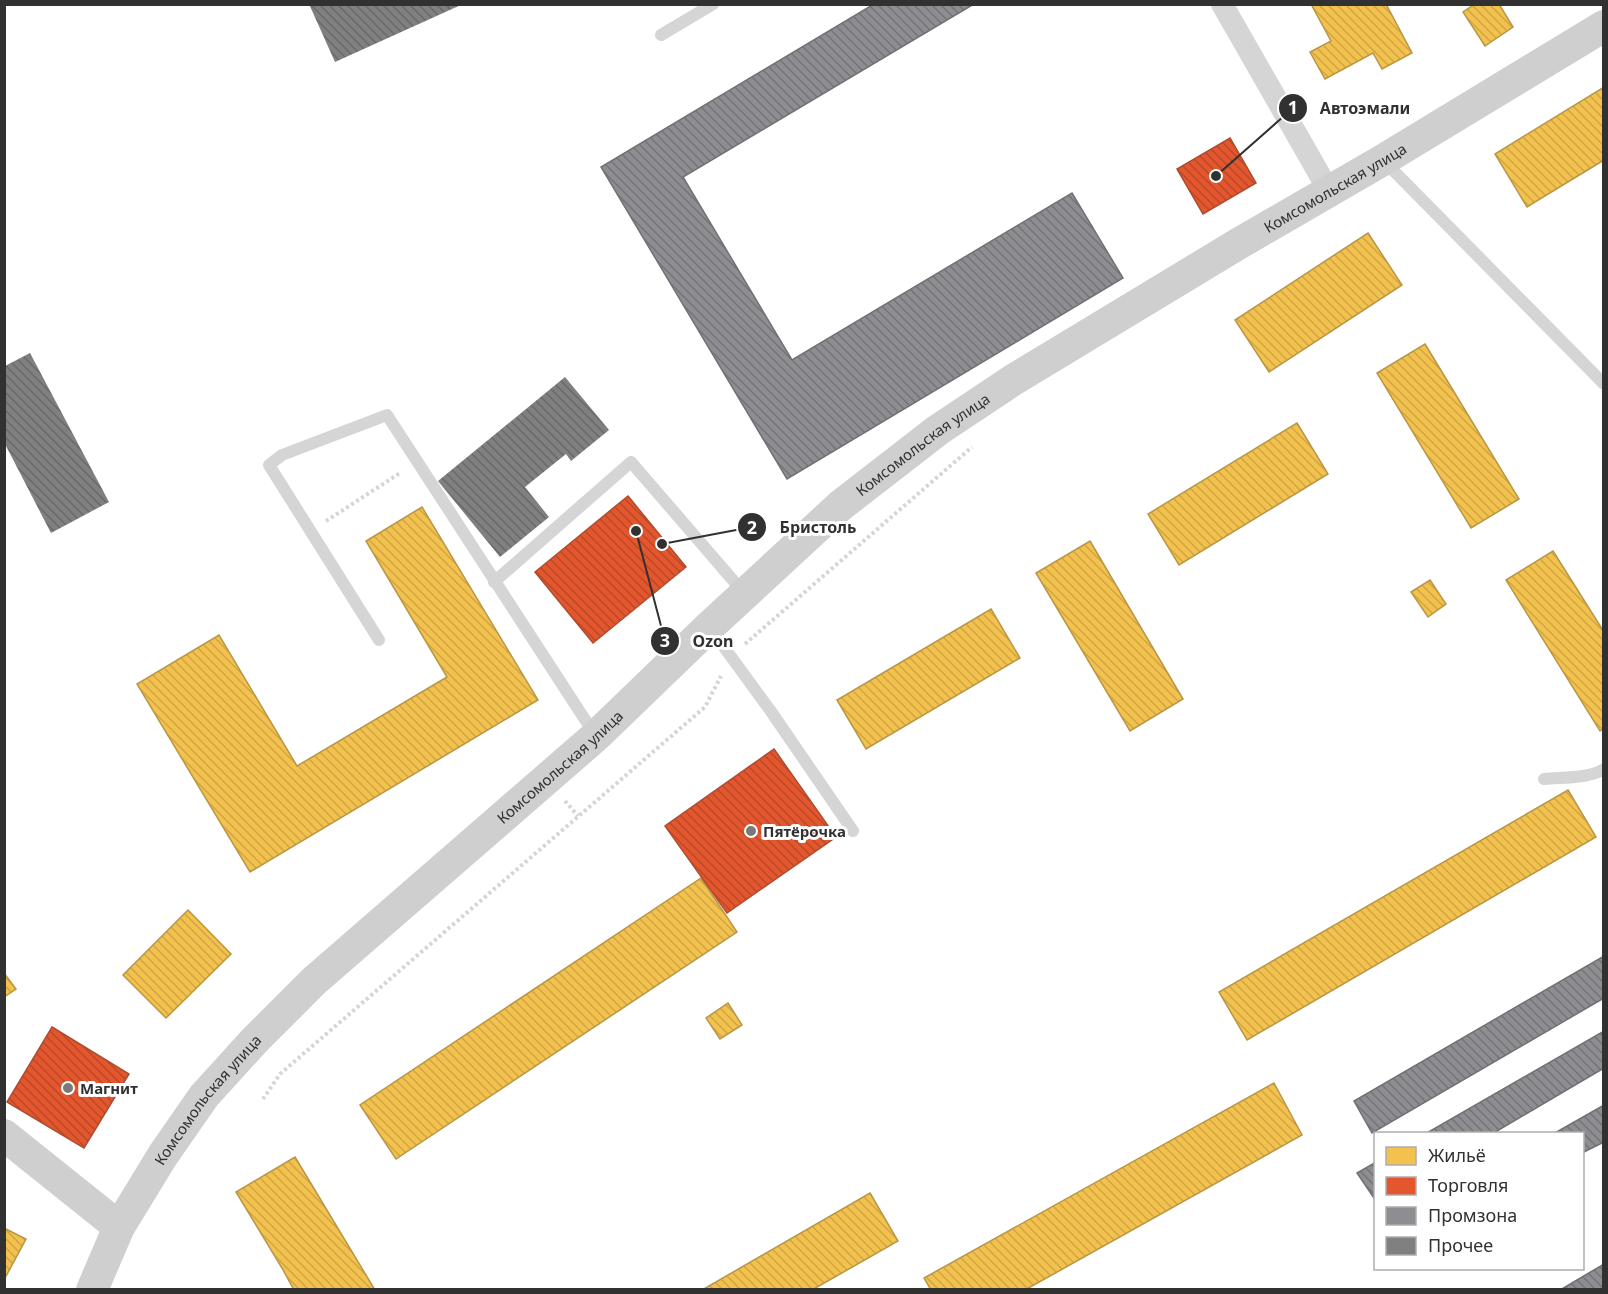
<svg xmlns="http://www.w3.org/2000/svg" width="1608" height="1294" font-family="'Noto Sans',sans-serif">
  <style>
    .homes { fill: url(#homes-back-hatch); stroke: #b89645; stroke-width: 1.5 }
    .shops { fill: url(#shops-back-hatch); stroke: #ae4c2f; stroke-width: 1.5 }
    .industry { fill: url(#industry-back-hatch); stroke: #717175; stroke-width: 1.5 }
    .building { fill: url(#building-back-hatch) }
    .lines { fill: none; stroke-linecap: round; stroke-linejoin: round }
    .path { stroke: #d5d5d5; stroke-width: 4; stroke-dasharray: 3 3; stroke-linecap: butt }
    .lane { stroke: #d5d5d5; stroke-width: 12 }
    .street { stroke: #d5d5d5; stroke-width: 22 }
    .secondary { stroke: #cfcfcf; stroke-width: 32 }
    .poi-dot { fill: #797979; stroke: #fff; stroke-width: 2 }
    .labels { text-anchor: middle; dominant-baseline: central; stroke-width: 6; stroke-linejoin: round; paint-order: stroke }
    .street-label { font-size: 15px; fill: #313131; stroke: #fff }
    .poi-label { font-size: 15px; font-weight: bold; fill: #313131; stroke: #fff; text-anchor: start }
    .leader { fill: none; stroke: #313131; stroke-width: 2 }
    .callout-dot { fill: #313131; stroke: #fff; stroke-width: 2 }
    .mark-label { font-size: 18px; text-anchor: middle; font-weight: bold; fill: #fff }
    .callout-label { font-size: 16px; text-anchor: middle; font-weight: bold; fill: #313131; stroke: #fff; stroke-width: 6; stroke-linejoin: round; paint-order: stroke }
  </style>
  <defs>
    <pattern id="homes-back-hatch" width="6" height="6" patternUnits="userSpaceOnUse" patternTransform="scale(1.5)"><rect width="6" height="6" fill="#f2c14e"/><path d="M-1 5l2 2M0 0l6 6M5-1l2 2" fill="none" stroke="#d0a645"/></pattern>
    <pattern id="shops-back-hatch" width="6" height="6" patternUnits="userSpaceOnUse" patternTransform="scale(1.5)"><rect width="6" height="6" fill="#e4572e"/><path d="M-1 5l2 2M0 0l6 6M5-1l2 2" fill="none" stroke="#b94928"/></pattern>
    <pattern id="industry-back-hatch" width="6" height="6" patternUnits="userSpaceOnUse" patternTransform="scale(1.5)"><rect width="6" height="6" fill="#8d8d92"/><path d="M-1 5l2 2M0 0l6 6M5-1l2 2" fill="none" stroke="#747478"/></pattern>
    <pattern id="building-back-hatch" width="6" height="6" patternUnits="userSpaceOnUse" patternTransform="scale(1.5)"><rect width="6" height="6" fill="#808080"/><path d="M-1 5l2 2M0 0l6 6M5-1l2 2" fill="none" stroke="#696969"/></pattern>
  </defs>
  <rect width="100%" height="100%" fill="#fff"/>
  <!-- homes -->
  <path class="homes" d="M 1311,4 L 1386,4 L 1412,53 L 1382,69 L 1373,53 L 1325,79 L 1310,52 L 1331,41 Z
    M 1475,4 L 1499,4 L 1513,27 L 1485,46 L 1463,12 Z
    M 1604,87 L 1604,160 L 1527,207 L 1495,154 Z
    M 1368,233 L 1402,285 L 1269,372 L 1235,320 Z
    M 1425,344 L 1519,499 L 1471,528 L 1377,373 Z
    M 1297,423 L 1328,474 L 1179,565 L 1148,514 Z
    M 422,507 L 538,700 L 250,872 L 137,684 L 219,635 L 297,766 L 447,677 L 366,541 Z
    M 1090,541 L 1183,699 L 1130,731 L 1036,573 Z
    M 1553,551 L 1604,632 L 1604,728 L 1600,731 L 1506,580 Z
    M 1430,580 L 1446,604 L 1428,617 L 1411,592 Z
    M 991,609 L 1020,658 L 866,749 L 837,700 Z
    M 1568,790 L 1596,837 L 1247,1040 L 1219,992 Z
    M 701,878 L 737,932 L 396,1159 L 360,1105 Z
    M 188,910 L 231,954 L 166,1018 L 123,975 Z
    M 4,973 L 16,989 L 4,997 Z
    M 728,1003 L 742,1025 L 720,1039 L 706,1018 Z
    M 1274,1083 L 1302,1135 L 1025,1290 L 931,1290 L 924,1278 Z
    M 295,1157 L 375,1290 L 294,1290 L 282,1268 L 236,1192 Z
    M 870,1193 L 898,1241 L 812,1290 L 702,1290 Z
    M 4,1228 L 26,1239 L 4,1280 Z"/>
  <!-- shops -->
  <path class="shops" d="M 1230,138 L 1256,183 L 1203,214 L 1177,169 Z
    M 628,496 L 686,567 L 593,643 L 535,572 Z
    M 774,749 L 836,837 L 727,913 L 665,826 Z
    M 52,1027 L 129,1074 L 84,1148 L 7,1102 Z"/>
  <!-- industry -->
  <path class="industry" d="M 874,4 L 974,4 L 683,177 L 792,360 L 1072,193 L 1123,278 L 787,479 L 601,167 Z
    M 1604,956 L 1604,998 L 1372,1133 L 1354,1101 Z
    M 1604,1031 L 1604,1068 L 1492,1134 L 1425,1134 Z
    M 1604,1105 L 1604,1142 L 1582,1153 L 1582,1134 L 1553,1134 Z
    M 1376,1162 L 1376,1201 L 1357,1173 Z
    M 1604,1264 L 1604,1290 L 1560,1290 Z"/>
  <!-- building -->
  <path class="building" d="M 309,4 L 463,4 L 335,62 Z
    M 30,353 L 109,502 L 51,533 L 5,444 L 5,366 Z
    M 565,377 L 609,430 L 571,461 L 566,454 L 525,487 L 549,517 L 500,557 L 438,481 Z"/>
  <g class="lines">
    <!-- path -->
    <path class="path" d="M 326,521 L 400,473
      M 745,644 L 972,447
      M 565,801 L 578,816
      M 263,1099 L 280,1074 L 705,707 L 721,676"/>
    <!-- lane -->
    <path class="lane" d="M 661,35 L 713,4
      M 1383,160 L 1604,384
      M 494,582 L 631,462 L 744,593
      M 710,628 L 770,710 L 853,831
      M 379,640 L 269,465 L 282,455 L 387,415 L 595,735
      M 1544,779 C 1562,777 1588,779 1604,769"/>
    <!-- street -->
    <path class="street" d="M 1222,4 L 1329,191"/>
    <!-- secondary -->
    <g class="secondary">
      <path d="M 4,1135 L 119,1227"/>
      <path id="s1" d="M 92,1290 L 119,1227 L 163,1155 L 204,1096 L 254,1041 L 314,981 L 596,736 L 709,627 L 840,506 L 938,430 L 1013,380 L 1238,244 L 1383,160 L 1604,26"/>
    </g>
  </g>
  <!-- markers -->
  <g class="poi-dot">
    <circle cx="751" cy="831" r="6"/>
    <circle cx="68" cy="1088" r="6"/>
  </g>
  <g class="labels">
    <!-- street labels -->
    <g class="street-label">
      <text stroke="none"><textPath href="#s1" startOffset="1682">Комсомольская улица</textPath></text>
      <text stroke="none"><textPath href="#s1" startOffset="1196">Комсомольская улица</textPath></text>
      <text stroke="none"><textPath href="#s1" startOffset="710">Комсомольская улица</textPath></text>
      <text stroke="none"><textPath href="#s1" startOffset="224">Комсомольская улица</textPath></text>
    </g>
    <!-- poi labels -->
    <g class="poi-label">
      <text x="763" y="831">Пятёрочка</text>
      <text x="80" y="1088">Магнит</text>
    </g>
  </g>
  <!-- callouts -->
  <path class="leader" d="M1216 176L1293 108M662 544L752 527M636 531L665 641"/>
  <g class="callout-dot">
    <circle cx="1216" cy="176" r="6"/>
    <circle cx="662" cy="544" r="6"/>
    <circle cx="636" cy="531" r="6"/>
    <circle cx="1293" cy="108" r="15"/>
    <circle cx="752" cy="527" r="15"/>
    <circle cx="665" cy="641" r="15"/>
  </g>
  <g class="mark-label">
    <text x="1293" y="114">1</text>
    <text x="752" y="534">2</text>
    <text x="665" y="647">3</text>
  </g>
  <g class="callout-label">
    <text x="1365" y="114">Автоэмали</text>
    <text x="818" y="533">Бристоль</text>
    <text x="713" y="647">Ozon</text>
  </g>
  <!-- border -->
  <rect width="1608" height="1294" fill="none" stroke="#313131" stroke-width="12"/>
  <!-- legend -->
  <rect x="1374" y="1132" width="210" height="138" fill="#ffffff" stroke="#adadad" stroke-width="1.5"/>
  <rect x="1386" y="1147" width="30" height="18" fill="#f2c14e" stroke="#adadad" stroke-width="1.5"/>
  <text x="1428" y="1162" font-size="18" fill="#313131">Жильё</text>
  <rect x="1386" y="1177" width="30" height="18" fill="#e4572e" stroke="#adadad" stroke-width="1.5"/>
  <text x="1428" y="1192" font-size="18" fill="#313131">Торговля</text>
  <rect x="1386" y="1207" width="30" height="18" fill="#8d8d92" stroke="#adadad" stroke-width="1.5"/>
  <text x="1428" y="1222" font-size="18" fill="#313131">Промзона</text>
  <rect x="1386" y="1237" width="30" height="18" fill="#808080" stroke="#adadad" stroke-width="1.5"/>
  <text x="1428" y="1252" font-size="18" fill="#313131">Прочее</text>
</svg>
